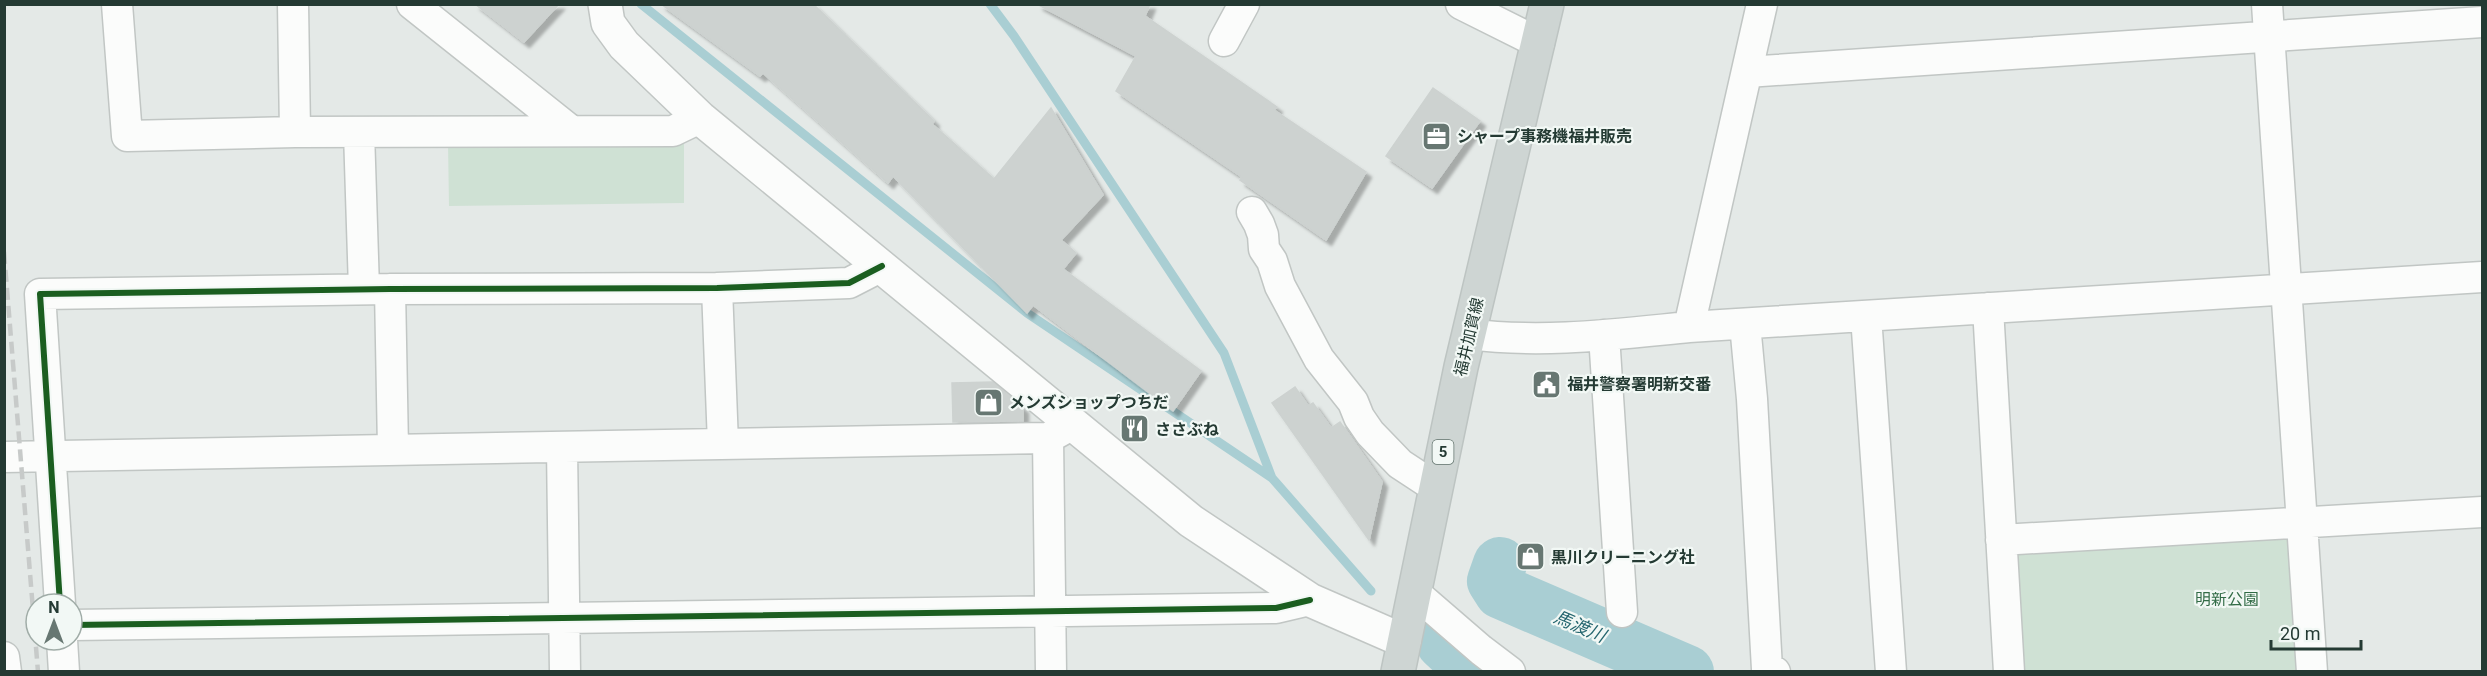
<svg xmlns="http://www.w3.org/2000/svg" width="2487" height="676" font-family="Roboto,'Noto Sans JP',sans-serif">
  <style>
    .green { fill: #cfe1d4 }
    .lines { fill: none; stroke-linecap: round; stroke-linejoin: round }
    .stream { stroke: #a9ced3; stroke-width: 9 }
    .river { stroke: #a9ced3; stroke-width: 54 }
    .building { fill: #cdd2d0; stroke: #cdd2d0; stroke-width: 1.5; filter: url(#shadow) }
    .minor-casing { stroke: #c1c6c4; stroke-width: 33 }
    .tertiary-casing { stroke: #c1c6c4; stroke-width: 36 }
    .primary-casing { stroke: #bdc4c2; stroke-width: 36 }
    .minor { stroke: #fbfcfb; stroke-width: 30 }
    .tertiary { stroke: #fbfcfb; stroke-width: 33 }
    .primary { stroke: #ced5d3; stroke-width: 33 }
    .rail { stroke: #c7cac9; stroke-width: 4.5; stroke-dasharray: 12 6; stroke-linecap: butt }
    .cycleway-casing { stroke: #f2f8f5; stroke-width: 10 }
    .cycleway { stroke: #1b5e20; stroke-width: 6 }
    .labels { text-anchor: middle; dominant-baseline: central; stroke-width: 4.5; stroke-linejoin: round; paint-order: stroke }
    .shield { fill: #f2f8f5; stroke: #62736d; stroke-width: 1.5 }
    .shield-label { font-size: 15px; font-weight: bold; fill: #243a33 }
    .poi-label { font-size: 16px; font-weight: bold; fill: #243a33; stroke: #f2f8f5; text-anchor: start }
    .street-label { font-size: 16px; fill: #243a33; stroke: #f2f8f5 }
    .park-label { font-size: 16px; fill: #336c47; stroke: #f2f8f5 }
    .water-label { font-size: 18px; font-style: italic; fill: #25666f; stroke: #f2f8f5 }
  </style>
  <defs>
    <filter id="shadow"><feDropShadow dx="5.5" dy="5.5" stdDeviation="1.5" flood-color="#0004"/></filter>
  </defs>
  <rect width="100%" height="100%" fill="#e4e9e7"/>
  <!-- green -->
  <path class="green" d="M 684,142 L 684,203 L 449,206 L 448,144 Z
    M 2302,522 L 2312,671 L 2009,671 L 2001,540 Z"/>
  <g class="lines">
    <!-- stream -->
    <path class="stream" d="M 641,4 L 1027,313 L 1272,478
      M 990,4 L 1014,36 L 1224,353 L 1272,478 L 1371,591"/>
    <!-- river -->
    <path class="river" d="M 1500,564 L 1494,581 L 1501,592 L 1687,672
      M 1443,643 L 1474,672"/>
  </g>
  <!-- building -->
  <path class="building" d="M 475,4 L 559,4 L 524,42 Z
    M 661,4 L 813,4 L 934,121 L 932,124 L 994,179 L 1051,108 L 1103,195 L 1061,240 L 1076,253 L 1063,269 L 1201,371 L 1173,411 L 1033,305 L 1027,313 L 893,176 L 888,183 L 763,73 L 760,76 Z
    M 1037,4 L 1150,4 L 1145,16 L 1277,107 L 1274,110 L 1366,172 L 1326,240 L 1240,180 L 1242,177 L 1116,91 L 1136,56 Z
    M 1433,88 L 1480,121 L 1432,188 L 1386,156 Z
    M 993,382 L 1023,408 L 1023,421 L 953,422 L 952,383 Z
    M 1295,387 L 1308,406 L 1313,403 L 1331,428 L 1340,422 L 1382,482 L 1369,540 L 1272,403 Z"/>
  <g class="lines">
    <defs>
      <path id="minor" d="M 117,4 L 127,136 L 295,132 L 673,131 L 700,118
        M 293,4 L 295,132
        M 412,4 L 570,130
        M 1461,4 L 1539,43
        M 2267,4 L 2312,672
        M 1224,41 L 1244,4
        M 1747,72 L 2482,22
        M 359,132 L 364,289
        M 1252,212 L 1259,224 L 1263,235 L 1264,249 L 1272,261 L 1280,286 L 1319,359 L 1353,402 L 1359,417 L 1370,433 L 1400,464 L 1435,487
        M 717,288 L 723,444
        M 390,289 L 393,449
        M 1988,308 L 2009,672
        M 1866,316 L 1891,672
        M 1745,324 L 1752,399 L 1767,669 L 1775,672
        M 1689,327 L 1762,4
        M 1469,334 C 1541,344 1617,334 1689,327 L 2482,277
        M 1604,335 L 1622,612
        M 1048,438 L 1051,672
        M 562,447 L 565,672
        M 4,457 L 1048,438 L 1073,424
        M 2001,540 L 2482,512
        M 1415,593 L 1481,650 L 1510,672
        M 60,604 L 40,294 L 390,289 L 717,288 L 849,283 L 882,266
        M 72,625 L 1276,608 L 1310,600
        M 62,640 L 64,672
        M 4,657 L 6,672"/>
      <path id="tertiary" d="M 605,4 L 608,23 L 624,45 L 700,118 L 1191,521 L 1310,600 L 1404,641"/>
      <path id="primary" d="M 1398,672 L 1461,367 L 1547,4"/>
    </defs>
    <!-- minor casing -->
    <use href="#minor" class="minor-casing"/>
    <!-- tertiary casing -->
    <use href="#tertiary" class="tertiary-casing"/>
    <!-- primary casing -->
    <use href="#primary" class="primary-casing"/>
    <!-- minor -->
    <use href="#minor" class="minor"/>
    <!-- tertiary -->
    <use href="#tertiary" class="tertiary"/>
    <!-- primary -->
    <use href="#primary" class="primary"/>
    <!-- rail -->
    <path class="rail" d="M 4,252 L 38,672"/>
    <defs>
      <path id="cycleway" d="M 60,604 L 40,294 L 390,289 L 717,288 L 849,283 L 882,266
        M 72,625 L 1276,608 L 1310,600"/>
    </defs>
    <!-- cycleway casing -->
    <use href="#cycleway" class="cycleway-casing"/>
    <!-- cycleway -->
    <use href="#cycleway" class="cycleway"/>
  </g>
  <!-- icons -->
  <defs>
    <symbol id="office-square" viewBox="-11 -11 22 22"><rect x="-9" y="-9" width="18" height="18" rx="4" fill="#677772" stroke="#f2f8f5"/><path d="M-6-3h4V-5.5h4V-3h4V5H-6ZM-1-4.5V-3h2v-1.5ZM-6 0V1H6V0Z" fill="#fff"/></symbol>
    <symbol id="civic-square" viewBox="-11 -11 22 22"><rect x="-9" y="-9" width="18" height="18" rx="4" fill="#677772" stroke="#f2f8f5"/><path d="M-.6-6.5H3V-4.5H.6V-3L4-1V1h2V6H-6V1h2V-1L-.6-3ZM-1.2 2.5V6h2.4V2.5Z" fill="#fff"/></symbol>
    <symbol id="shop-square" viewBox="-11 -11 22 22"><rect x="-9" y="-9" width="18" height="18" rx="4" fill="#677772" stroke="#f2f8f5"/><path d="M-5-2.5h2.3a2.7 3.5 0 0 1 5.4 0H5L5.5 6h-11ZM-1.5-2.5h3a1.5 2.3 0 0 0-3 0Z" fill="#fff"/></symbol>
    <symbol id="restaurant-square" viewBox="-11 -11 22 22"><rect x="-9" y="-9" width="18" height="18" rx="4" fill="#677772" stroke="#f2f8f5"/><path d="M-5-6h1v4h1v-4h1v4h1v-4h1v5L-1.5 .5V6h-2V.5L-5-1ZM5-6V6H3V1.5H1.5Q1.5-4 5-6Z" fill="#fff"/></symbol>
  </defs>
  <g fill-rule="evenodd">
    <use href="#office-square" x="1420" y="120" width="33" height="33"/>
    <use href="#civic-square" x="1530" y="368" width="33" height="33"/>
    <use href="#shop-square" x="972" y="386" width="33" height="33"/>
    <use href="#restaurant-square" x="1118" y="412" width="33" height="33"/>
    <use href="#shop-square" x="1514" y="540" width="33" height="33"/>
  </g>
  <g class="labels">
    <!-- shield labels -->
    <rect class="shield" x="1432.5" y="440" width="21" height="24" rx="4.5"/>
    <g class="shield-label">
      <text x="1443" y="452">5</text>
    </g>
    <!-- poi labels -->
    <g class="poi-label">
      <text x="1457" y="136">シャープ事務機福井販売</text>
      <text x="1567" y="384">福井警察署明新交番</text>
      <text x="1009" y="402">メンズショップつちだ</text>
      <text x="1155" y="429">ささぶね</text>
      <text x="1551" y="557">黒川クリーニング社</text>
    </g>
    <!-- street labels -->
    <g class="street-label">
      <text transform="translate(1469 337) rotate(-77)">福井加賀線</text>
    </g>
    <!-- park labels -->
    <g class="park-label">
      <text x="2227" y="599">明新公園</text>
    </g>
    <!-- water labels -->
    <g class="water-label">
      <text transform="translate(1580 626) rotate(23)">馬渡川</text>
    </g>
  </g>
  <!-- border -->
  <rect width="2487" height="676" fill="none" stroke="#243a33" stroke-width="12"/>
  <!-- north arrow -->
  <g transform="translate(54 622)"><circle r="28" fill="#f2f8f5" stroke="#a0aca7" stroke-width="1.5"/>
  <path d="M0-4.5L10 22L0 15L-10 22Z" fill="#677772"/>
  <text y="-9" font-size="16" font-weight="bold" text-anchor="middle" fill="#243a33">N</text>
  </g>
  <!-- scale -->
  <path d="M2271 640v9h90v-9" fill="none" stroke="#243a33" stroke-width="3"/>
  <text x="2280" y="640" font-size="18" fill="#243a33" stroke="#f2f8f5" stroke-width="4.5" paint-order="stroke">20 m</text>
</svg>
